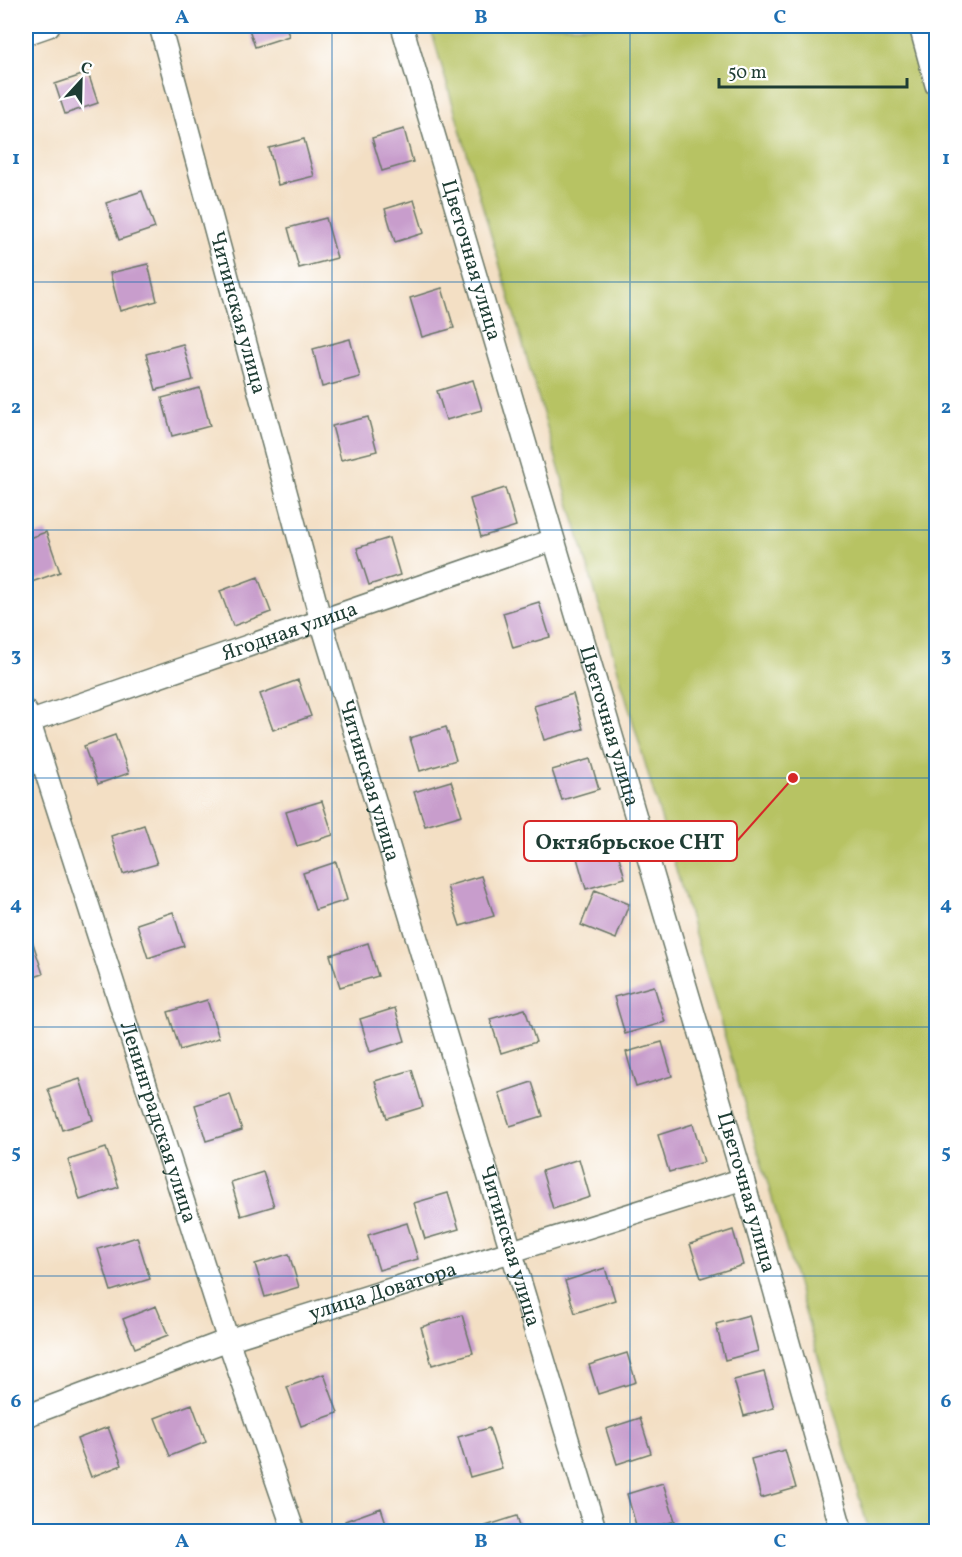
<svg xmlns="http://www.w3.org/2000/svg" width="962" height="1557" font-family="Vollkorn,serif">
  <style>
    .green { fill: #b7c364; stroke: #6b804c; stroke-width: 1.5 }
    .building { fill: #c89dcc }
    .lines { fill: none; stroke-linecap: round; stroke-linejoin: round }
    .minor-casing { stroke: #697666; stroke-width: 24 }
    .minor { stroke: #fff; stroke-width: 21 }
    .grid { fill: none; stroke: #1f6fb2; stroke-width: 1.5; stroke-opacity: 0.55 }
    .labels { text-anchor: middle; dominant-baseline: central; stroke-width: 4.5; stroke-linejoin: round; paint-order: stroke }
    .street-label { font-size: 21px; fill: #1f3d34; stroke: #fff }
    .leader { fill: none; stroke: #d62828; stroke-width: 2 }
    .callout-dot { fill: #d62828; stroke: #fff; stroke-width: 2 }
    .callout { fill: #fff; stroke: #d62828; stroke-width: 2 }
    .callout-label { font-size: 22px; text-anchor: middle; font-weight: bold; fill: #1f3d34 }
    .neatline { fill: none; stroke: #1f6fb2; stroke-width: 2 }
    .grid-label { font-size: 20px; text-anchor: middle; font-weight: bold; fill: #1f6fb2 }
  </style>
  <rect width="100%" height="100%" fill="#fff"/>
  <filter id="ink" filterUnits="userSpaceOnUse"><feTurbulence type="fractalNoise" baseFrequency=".0167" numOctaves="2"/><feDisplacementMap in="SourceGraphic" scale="12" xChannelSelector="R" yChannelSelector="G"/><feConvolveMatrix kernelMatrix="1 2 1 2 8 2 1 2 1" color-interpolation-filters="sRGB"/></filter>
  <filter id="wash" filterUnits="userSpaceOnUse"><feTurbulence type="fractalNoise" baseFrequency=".008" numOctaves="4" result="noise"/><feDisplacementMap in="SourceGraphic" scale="24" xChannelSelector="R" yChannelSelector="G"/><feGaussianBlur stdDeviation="1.35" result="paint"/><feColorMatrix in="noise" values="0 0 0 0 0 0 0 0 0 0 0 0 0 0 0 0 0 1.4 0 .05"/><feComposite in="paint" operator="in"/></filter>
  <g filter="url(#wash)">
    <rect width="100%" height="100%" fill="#f3dfc4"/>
    <!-- green -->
    <path class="green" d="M 430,26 L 936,26 L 936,1531 L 869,1531 Z"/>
    <g id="blocks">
      <!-- building -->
      <path class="building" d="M 248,26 L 286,26 L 289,36 L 255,47 Z
        M 88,73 L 98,103 L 65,114 L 55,84 Z
        M 404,129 L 413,162 L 382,171 L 372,138 Z
        M 304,139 L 314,176 L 278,185 L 269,148 Z
        M 142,191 L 155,228 L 119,240 L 106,203 Z
        M 414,200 L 424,233 L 395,242 L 385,209 Z
        M 326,218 L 337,258 L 299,268 L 288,228 Z
        M 148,264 L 157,301 L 120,311 L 110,273 Z
        M 442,288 L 454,328 L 422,337 L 410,298 Z
        M 350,339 L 360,377 L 322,387 L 313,349 Z
        M 183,344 L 193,380 L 156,390 L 146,354 Z
        M 473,380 L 482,410 L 446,420 L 437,391 Z
        M 200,388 L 210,426 L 172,436 L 162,398 Z
        M 368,417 L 377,451 L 341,460 L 332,426 Z
        M 505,488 L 516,526 L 481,537 L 470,499 Z
        M 46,532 L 60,572 L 26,584 L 26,539 Z
        M 389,538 L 400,575 L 369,585 L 357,548 Z
        M 258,577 L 271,612 L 233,626 L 220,591 Z
        M 539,602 L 550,637 L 513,648 L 503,613 Z
        M 298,680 L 311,716 L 273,730 L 260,694 Z
        M 573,694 L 583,729 L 544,740 L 534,706 Z
        M 446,727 L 456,760 L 420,771 L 410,738 Z
        M 115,735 L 129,773 L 98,784 L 84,746 Z
        M 590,759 L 599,789 L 562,800 L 552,770 Z
        M 451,781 L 462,815 L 425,826 L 414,792 Z
        M 322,801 L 333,835 L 297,846 L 286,812 Z
        M 144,825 L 157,864 L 123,874 L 111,836 Z
        M 614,839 L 625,878 L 586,889 L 575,851 Z
        M 336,862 L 347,900 L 315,910 L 303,873 Z
        M 481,876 L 494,916 L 460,926 L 447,886 Z
        M 595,890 L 629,904 L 616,939 L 581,925 Z
        M 173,912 L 184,946 L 148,958 L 137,924 Z
        M 31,937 L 43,974 L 26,980 L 26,939 Z
        M 368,943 L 378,976 L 340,987 L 330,955 Z
        M 654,986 L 665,1022 L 625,1034 L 614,997 Z
        M 207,1000 L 219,1038 L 180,1050 L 168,1012 Z
        M 395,1008 L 405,1041 L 370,1052 L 360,1019 Z
        M 525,1009 L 536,1042 L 501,1053 L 490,1019 Z
        M 662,1042 L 672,1076 L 636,1087 L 626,1052 Z
        M 412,1070 L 423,1107 L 387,1118 L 375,1081 Z
        M 80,1079 L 93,1120 L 62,1130 L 48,1089 Z
        M 532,1082 L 543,1116 L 510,1126 L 499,1093 Z
        M 230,1094 L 242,1130 L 206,1141 L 195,1105 Z
        M 693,1124 L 704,1162 L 669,1172 L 658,1135 Z
        M 106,1148 L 119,1187 L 80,1200 L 68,1160 Z
        M 579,1159 L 590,1197 L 553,1209 L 542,1171 Z
        M 263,1172 L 274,1206 L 241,1216 L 231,1182 Z
        M 448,1193 L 459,1229 L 425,1239 L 414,1203 Z
        M 407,1223 L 418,1259 L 379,1270 L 368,1235 Z
        M 733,1230 L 743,1265 L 701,1278 L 690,1244 Z
        M 137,1237 L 150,1279 L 111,1291 L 98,1249 Z
        M 289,1254 L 299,1287 L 265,1297 L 255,1264 Z
        M 605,1268 L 615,1300 L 575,1313 L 565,1281 Z
        M 156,1306 L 168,1335 L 135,1348 L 123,1319 Z
        M 462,1315 L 473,1353 L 432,1365 L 421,1327 Z
        M 749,1315 L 758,1351 L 725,1360 L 716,1324 Z
        M 627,1353 L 636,1382 L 598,1394 L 589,1365 Z
        M 764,1372 L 774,1408 L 744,1416 L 734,1380 Z
        M 324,1374 L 338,1413 L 301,1426 L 287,1387 Z
        M 192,1404 L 206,1442 L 170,1456 L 155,1418 Z
        M 640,1418 L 651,1453 L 617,1464 L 606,1429 Z
        M 108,1427 L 122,1465 L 91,1477 L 77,1439 Z
        M 489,1428 L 502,1468 L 470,1477 L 458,1437 Z
        M 785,1450 L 796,1488 L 761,1498 L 751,1459 Z
        M 663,1483 L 675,1521 L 638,1532 L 627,1494 Z
        M 381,1508 L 389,1532 L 349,1532 L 345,1521 Z
        M 517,1516 L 522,1532 L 476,1532 L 476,1529 Z"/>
    </g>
  </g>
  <g filter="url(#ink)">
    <use href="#blocks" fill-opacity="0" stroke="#697666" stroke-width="1.5"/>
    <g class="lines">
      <defs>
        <g id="minor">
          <path id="s1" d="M 160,26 L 321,621 L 596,1532"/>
          <path id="s2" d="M 402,26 L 743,1179 L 842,1532"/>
          <path d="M 920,26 L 936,85"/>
          <path d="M 26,34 L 49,26"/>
          <path id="s3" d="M 26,711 L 228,1340 L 294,1532"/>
          <path id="s4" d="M 26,723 L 553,540"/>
          <path id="s5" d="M 26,1416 L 228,1340 L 743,1179"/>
        </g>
      </defs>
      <!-- minor casing -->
      <use href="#minor" class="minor-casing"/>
      <!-- minor -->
      <use href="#minor" class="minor"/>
    </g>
  </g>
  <!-- grid -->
  <path class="grid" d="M 332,26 L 332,1532M 630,26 L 630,1532M 26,282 L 936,282M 26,530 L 936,530M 26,778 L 936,778M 26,1027 L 936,1027M 26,1276 L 936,1276"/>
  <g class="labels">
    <!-- street labels -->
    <g class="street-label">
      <text stroke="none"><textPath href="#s2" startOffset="244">Цветочная улица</textPath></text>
      <text stroke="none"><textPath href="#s1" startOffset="297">Читинская улица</textPath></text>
      <text stroke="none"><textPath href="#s4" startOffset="279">Ягодная улица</textPath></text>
      <text stroke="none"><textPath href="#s2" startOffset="730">Цветочная улица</textPath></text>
      <text stroke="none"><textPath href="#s1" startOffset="783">Читинская улица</textPath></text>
      <text stroke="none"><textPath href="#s3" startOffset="432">Ленинградская улица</textPath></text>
      <text stroke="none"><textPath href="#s2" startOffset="1216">Цветочная улица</textPath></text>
      <text stroke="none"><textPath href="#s1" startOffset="1269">Читинская улица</textPath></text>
      <text stroke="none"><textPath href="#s5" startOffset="378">улица Доватора</textPath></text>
    </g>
  </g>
  <!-- callouts -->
  <path class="leader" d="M793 778L737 841"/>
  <circle class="callout-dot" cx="793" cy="778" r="6"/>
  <rect class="callout" x="524" y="821" width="213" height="40" rx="6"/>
  <g class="callout-label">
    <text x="630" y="849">Октябрьское СНТ</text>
  </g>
  <!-- margin -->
  <rect width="962" height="1557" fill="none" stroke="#fff" stroke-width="66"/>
  <!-- north arrow -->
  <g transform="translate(81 81) rotate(22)" stroke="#ffffff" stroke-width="4.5" paint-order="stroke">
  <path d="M0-4.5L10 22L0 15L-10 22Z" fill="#1f3d34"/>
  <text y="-9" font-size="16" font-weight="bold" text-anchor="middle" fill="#1f3d34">С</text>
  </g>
  <!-- scale -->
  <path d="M719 78v9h188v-9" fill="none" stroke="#1f3d34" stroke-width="3"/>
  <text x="728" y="78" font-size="18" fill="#1f3d34" stroke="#ffffff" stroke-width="4.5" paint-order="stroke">50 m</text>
  <rect x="33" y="33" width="896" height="1491" class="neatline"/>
  <g class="grid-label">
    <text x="182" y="23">A</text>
    <text x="481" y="23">B</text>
    <text x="780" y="23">C</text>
    <text x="16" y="164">1</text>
    <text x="946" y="164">1</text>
    <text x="16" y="413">2</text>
    <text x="946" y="413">2</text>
    <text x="16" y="661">3</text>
    <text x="946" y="661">3</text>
    <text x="16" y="910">4</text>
    <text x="946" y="910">4</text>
    <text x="16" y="1158">5</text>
    <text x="946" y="1158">5</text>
    <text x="16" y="1407">6</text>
    <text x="946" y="1407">6</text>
    <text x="182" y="1547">A</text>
    <text x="481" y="1547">B</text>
    <text x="780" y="1547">C</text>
  </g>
</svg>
